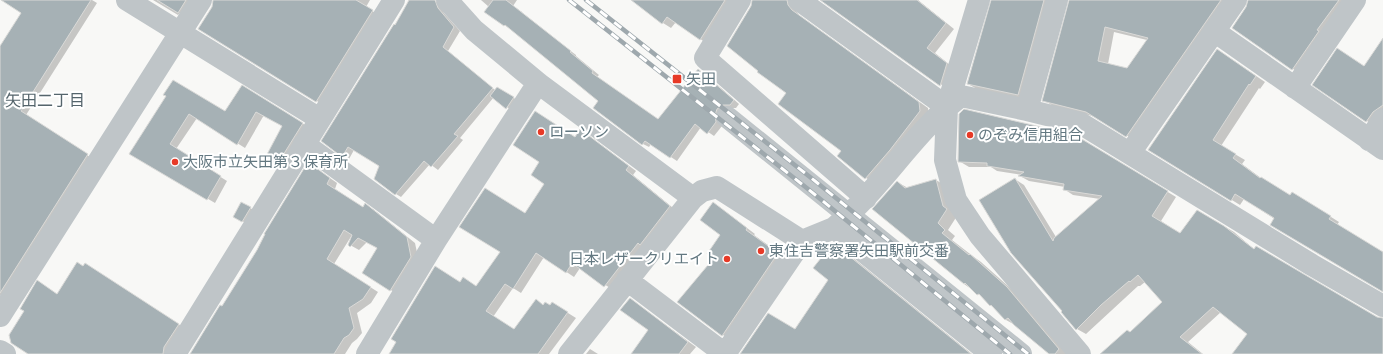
<svg xmlns="http://www.w3.org/2000/svg" width="1383" height="354" font-family="Cabin,'Noto Sans JP',sans-serif">
  <style>
    .shadow { fill: #0003; fill-rule: evenodd }
    .building { fill: #a6b1b5; stroke: #dadad8; fill-rule: evenodd }
    .lines { fill: none; stroke-linecap: round; stroke-linejoin: round }
    .minor { stroke: #bfc5c8; stroke-width: 22 }
    .rail-casing { stroke: #9ea8ad; stroke-width: 4.5 }
    .rail { stroke: #fff; stroke-width: 3; stroke-dasharray: 9; stroke-linecap: butt }
    .poi-dot { fill: #e73a27; stroke: #fff; stroke-width: 1.5 }
    .labels { text-anchor: middle; dominant-baseline: central; stroke-width: 4; stroke-linejoin: round; paint-order: stroke }
    .poi-label { font-size: 15px; fill: #637881; stroke: #fff; text-anchor: start }
    .neighbourhood-label { font-size: 16px; fill: #55656c; stroke: #fff }
  </style>
  <rect width="100%" height="100%" fill="#f8f8f6"/>
  <!-- shadow -->
  <path class="shadow" d="M 3,0 L 92,0 L 97,3 L 26,115 L 93,159 L 5,298 L 0,295 L 0,48 L 23,12 Z
    M 153,0 L 197,0 L 186,17 L 180,13 L 178,15 Z
    M 214,0 L 370,0 L 366,7 L 380,16 L 325,106 L 199,28 L 212,7 Z
    M 415,0 L 434,0 L 441,4 L 441,7 L 444,13 L 460,31 L 448,51 L 495,90 L 497,88 L 517,100 L 511,110 L 494,97 L 460,138 L 463,140 L 438,170 L 430,164 L 401,197 L 396,194 L 380,165 L 354,150 L 349,159 L 323,141 L 409,2 Z
    M 481,0 L 517,0 L 513,6 L 522,12 L 521,13 L 576,55 L 576,56 L 599,75 L 597,77 L 659,120 L 698,70 L 704,73 L 739,104 L 736,108 L 729,108 L 722,126 L 714,136 L 701,127 L 677,161 L 651,144 L 649,147 L 643,144 L 599,101 L 511,29 L 504,25 L 489,7 Z
    M 633,0 L 737,0 L 709,45 L 676,22 L 671,28 L 663,23 Z
    M 753,0 L 797,0 L 796,11 L 800,16 L 928,108 L 929,116 L 875,183 L 866,178 L 839,156 L 843,151 L 788,93 L 752,6 Z
    M 822,0 L 918,0 L 954,29 L 935,53 L 955,69 L 949,90 Z
    M 992,0 L 1055,0 L 1027,100 L 977,89 L 968,84 Z
    M 1070,0 L 1234,0 L 1136,141 L 1096,117 L 1053,106 L 1044,100 ZM 1114,32 L 1147,40 L 1127,69 L 1108,64 Z
    M 1249,0 L 1352,0 L 1302,75 L 1233,28 L 1247,8 Z
    M 1383,39 L 1383,115 L 1375,126 L 1367,121 Z
    M 1218,50 L 1265,82 L 1260,89 L 1259,88 L 1221,146 L 1245,160 L 1242,164 L 1261,178 L 1290,196 L 1301,198 L 1339,222 L 1337,225 L 1383,252 L 1383,290 L 1244,199 L 1240,205 L 1149,149 Z
    M 249,91 L 310,128 L 283,171 L 265,160 L 283,126 L 264,115 L 245,148 L 197,118 L 176,149 L 227,181 L 215,203 L 130,153 L 167,96 L 226,112 Z
    M 588,135 L 636,171 L 633,175 L 678,212 L 613,290 L 580,268 L 574,277 L 544,257 L 521,293 L 513,288 L 493,317 L 514,330 L 536,300 L 544,305 L 560,308 L 576,318 L 549,354 L 390,354 L 461,283 L 472,283 L 477,287 L 576,138 Z
    M 1084,141 L 1176,197 L 1161,221 L 1180,234 L 1207,216 L 1234,232 L 1255,250 L 1377,318 L 1383,319 L 1383,354 L 1233,354 L 1248,334 L 1221,312 L 1188,342 L 1203,354 L 1104,354 L 1130,333 L 1164,302 L 1145,282 L 1140,286 L 1138,286 L 1086,334 L 1077,329 L 1063,312 L 1064,311 L 1015,179 L 1024,185 L 1056,237 L 1100,199 L 1073,195 L 1064,189 L 1065,187 L 1029,181 L 1020,176 L 1022,175 L 997,171 L 991,167 L 969,167 L 959,161 Z
    M 316,168 L 337,183 L 335,189 L 364,208 L 373,209 L 415,243 L 419,262 L 399,295 L 363,273 L 379,248 L 367,242 L 359,250 L 350,245 L 352,235 L 334,264 L 378,292 L 371,303 L 357,313 L 362,333 L 357,339 L 352,343 L 345,354 L 191,354 Z
    M 936,180 L 946,186 L 957,216 L 948,230 L 955,236 L 952,240 L 974,257 L 981,262 L 1017,294 L 1068,354 L 1050,354 L 1015,325 L 1006,320 L 996,309 L 990,305 L 984,298 L 964,284 L 897,182 L 908,188 Z
    M 242,204 L 254,210 L 246,223 L 234,217 Z
    M 714,204 L 722,209 L 755,234 L 754,235 L 786,258 L 731,340 L 723,335 L 679,302 L 714,259 L 721,235 Z
    M 833,244 L 842,249 L 972,354 L 741,354 L 796,330 L 830,280 Z
    M 84,267 L 93,269 L 186,329 L 172,354 L 30,354 L 58,295 Z
    M 630,299 L 696,347 L 690,354 L 633,354 L 649,329 Z
    M 590,349 L 598,354 L 586,354 Z"/>
  <!-- building -->
  <path class="building" d="M 1,0 L 91,0 L 21,111 L 88,154 L 0,293 L 0,46 L 21,13 Z
    M 157,0 L 186,0 L 178,13 Z
    M 213,0 L 356,0 L 373,10 L 316,102 L 198,29 L 212,7 Z
    M 409,0 L 435,0 L 438,8 L 454,27 L 443,47 L 493,88 L 454,134 L 458,136 L 431,167 L 424,161 L 395,195 L 374,179 L 379,166 L 348,147 L 342,157 L 321,141 L 394,24 L 395,25 Z
    M 493,0 L 506,0 L 571,51 L 570,52 L 593,71 L 592,73 L 658,119 L 698,69 L 734,100 L 730,105 L 723,105 L 717,109 L 715,115 L 716,122 L 707,134 L 695,124 L 670,158 L 645,141 L 642,145 L 593,108 L 598,101 L 505,25 L 504,26 L 484,12 Z
    M 631,0 L 725,0 L 700,40 L 667,17 L 662,24 Z
    M 752,0 L 787,0 L 788,5 L 792,10 L 919,102 L 920,111 L 890,150 L 865,179 L 837,156 L 841,151 L 778,104 L 786,93 L 757,72 L 758,71 L 727,46 L 751,6 Z
    M 820,0 L 917,0 L 946,23 L 927,48 L 947,63 L 940,86 Z
    M 991,0 L 1044,0 L 1018,95 L 967,84 Z
    M 1069,0 L 1221,0 L 1126,137 L 1086,112 L 1042,101 ZM 1105,27 L 1148,38 L 1127,68 L 1098,61 Z
    M 1248,0 L 1339,0 L 1317,30 L 1319,31 L 1292,70 L 1232,28 L 1246,7 Z
    M 1383,38 L 1383,105 L 1373,112 L 1366,122 L 1312,85 L 1337,48 L 1364,66 Z
    M 1217,49 L 1256,76 L 1250,85 L 1249,84 L 1213,140 L 1236,154 L 1233,158 L 1260,178 L 1261,177 L 1290,195 L 1292,192 L 1331,216 L 1329,219 L 1383,252 L 1383,292 L 1270,225 L 1274,218 L 1235,194 L 1231,201 L 1148,150 Z
    M 173,80 L 225,111 L 242,85 L 303,123 L 275,168 L 264,160 L 282,126 L 256,112 L 237,145 L 189,114 L 170,144 L 221,176 L 207,200 L 129,154 L 166,96 L 163,95 Z
    M 497,87 L 514,97 L 506,109 L 490,96 Z
    M 964,109 L 1075,135 L 1168,191 L 1152,216 L 1180,233 L 1197,210 L 1224,226 L 1254,249 L 1256,246 L 1377,317 L 1383,318 L 1383,354 L 1232,354 L 1247,334 L 1213,307 L 1180,337 L 1202,354 L 1100,354 L 1127,330 L 1130,332 L 1162,302 L 1138,275 L 1130,282 L 1129,281 L 1101,305 L 1076,330 L 1061,312 L 1062,311 L 1011,253 L 979,200 L 1015,178 L 1053,241 L 1054,238 L 1102,196 L 1063,190 L 1064,184 L 1018,176 L 1024,172 L 987,166 L 987,163 L 958,162 L 959,114 Z
    M 535,111 L 575,137 L 580,129 L 629,166 L 626,170 L 670,206 L 640,245 L 638,243 L 604,287 L 572,263 L 566,273 L 536,253 L 513,289 L 505,284 L 486,311 L 514,329 L 536,299 L 543,305 L 545,302 L 550,305 L 552,302 L 568,312 L 538,354 L 389,354 L 396,342 L 391,339 L 435,266 L 460,282 L 463,277 L 476,286 L 500,252 L 459,227 L 485,188 L 525,213 L 544,184 L 531,175 L 539,162 L 513,145 Z
    M 308,162 L 330,178 L 327,184 L 363,207 L 365,203 L 407,237 L 411,257 L 390,291 L 362,273 L 377,248 L 358,238 L 350,247 L 348,245 L 352,235 L 344,230 L 327,259 L 371,287 L 363,299 L 349,308 L 354,328 L 349,335 L 344,338 L 334,354 L 190,354 L 220,305 L 222,306 L 257,250 L 265,234 L 264,234 Z
    M 936,179 L 943,206 L 947,209 L 938,223 L 945,230 L 942,233 L 969,255 L 970,254 L 1007,287 L 1059,349 L 1055,354 L 1049,354 L 1014,325 L 1008,318 L 1005,320 L 991,305 L 990,306 L 979,294 L 977,295 L 965,283 L 964,284 L 872,209 L 897,181 L 905,188 Z
    M 241,202 L 251,207 L 242,222 L 233,217 Z
    M 713,202 L 747,228 L 746,230 L 778,253 L 722,336 L 677,302 L 713,259 L 707,254 L 720,235 L 700,220 Z
    M 833,243 L 971,354 L 740,354 L 768,313 L 795,329 L 828,280 L 813,268 Z
    M 77,262 L 83,266 L 85,263 L 179,324 L 164,347 L 163,354 L 28,354 L 11,343 L 9,335 L 24,311 L 20,309 L 37,280 L 57,294 Z
    M 630,298 L 688,342 L 679,354 L 631,354 L 648,330 L 620,310 Z"/>
  <g class="lines">
    <!-- minor -->
    <path class="minor" d="M 127,0 L 320,119
      M 447,0 L 474,30 L 538,83 L 693,198 L 702,191 L 717,187 L 802,241 L 834,228
      M 740,0 L 705,58 L 866,198
      M 799,0 L 947,107
      M 979,0 L 947,107 L 945,160 L 956,200 L 980,236 L 1080,354
      M 1214,31 L 1383,149
      M 1295,88 L 1355,0
      M 1027,110 L 1057,0
      M 727,117 L 1021,354
      M 1369,140 L 1383,119
      M 304,144 L 436,240
      M 1130,153 L 1236,0
      M 627,280 L 725,354
      M 0,316 L 201,0
      M 0,351 L 5,354
      M 175,354 L 394,0
      M 367,354 L 436,240 L 538,83
      M 569,354 L 693,198
      M 725,354 L 802,241
      M 991,354 L 834,228 C 845,218 856,208 865,198 C 897,164 923,125 961,96 L 1027,110 L 1080,123 L 1312,265 L 1383,306"/>
    <defs>
      <path id="rail" d="M 569,0 L 808,189 L 1010,354
        M 586,0 L 815,181 L 1028,354"/>
    </defs>
    <!-- rail casing -->
    <use href="#rail" class="rail-casing"/>
    <!-- rail -->
    <use href="#rail" class="rail"/>
  </g>
  <!-- markers -->
  <g class="poi-dot">
    <rect x="672" y="74" width="10" height="10" rx="2"/>
    <circle cx="541" cy="132" r="4"/>
    <circle cx="970" cy="135" r="4"/>
    <circle cx="175" cy="162" r="4"/>
    <circle cx="761" cy="251" r="4"/>
    <circle cx="727" cy="259" r="4"/>
  </g>
  <g class="labels">
    <!-- poi labels -->
    <g class="poi-label">
      <text x="686" y="79">矢田</text>
      <text x="549" y="132">ローソン</text>
      <text x="978" y="135">のぞみ信用組合</text>
      <text x="183" y="162">大阪市立矢田第３保育所</text>
      <text x="769" y="251">東住吉警察署矢田駅前交番</text>
      <text x="719" y="259" text-anchor="end">日本レザークリエイト</text>
    </g>
    <!-- neighbourhood labels -->
    <g class="neighbourhood-label">
      <text x="45" y="100">矢田二丁目</text>
    </g>
  </g>
</svg>
